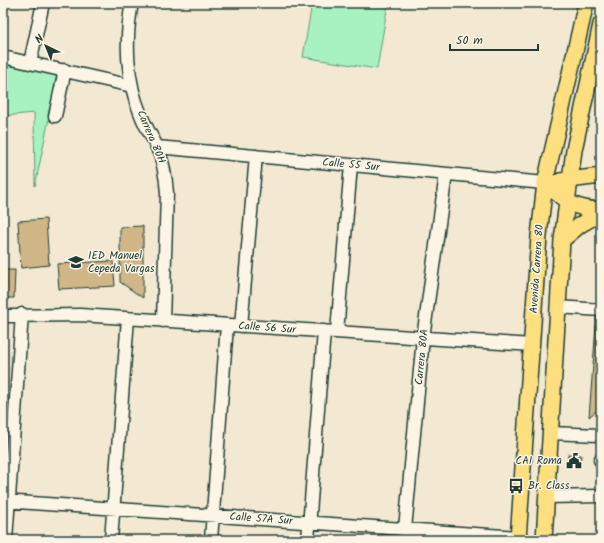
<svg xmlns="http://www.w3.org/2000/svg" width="604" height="543" font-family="Kalam,sans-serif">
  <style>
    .green { fill: #a8f2c1; stroke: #64987a }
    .building { fill: #d1b787; stroke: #1f3d34 }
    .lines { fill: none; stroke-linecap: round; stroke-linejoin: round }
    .minor-casing { stroke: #1f3d34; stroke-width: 15 }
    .major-casing { stroke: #1f3d34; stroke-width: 18 }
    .minor { stroke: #fcf5e5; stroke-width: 12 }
    .major { stroke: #fddf80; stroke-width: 15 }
    .labels { text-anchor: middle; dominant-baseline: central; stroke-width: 3; stroke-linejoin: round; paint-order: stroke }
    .street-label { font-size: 11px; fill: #1f3d34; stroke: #fcf5e5 }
    .poi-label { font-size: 11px; fill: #1f3d34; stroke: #fcf5e5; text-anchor: start }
  </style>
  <rect width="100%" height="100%" fill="#f3e9d2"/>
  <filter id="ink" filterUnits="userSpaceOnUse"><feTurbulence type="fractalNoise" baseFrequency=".025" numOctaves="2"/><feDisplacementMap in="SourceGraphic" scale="8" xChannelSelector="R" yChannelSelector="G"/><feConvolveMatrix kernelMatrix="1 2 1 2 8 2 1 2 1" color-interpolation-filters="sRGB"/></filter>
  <g filter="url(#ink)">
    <!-- green -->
    <path class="green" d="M 312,3 L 388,3 L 377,69 L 303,57 Z
      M 3,64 L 58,75 L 35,186 L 34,113 L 3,116 Z"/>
    <!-- building -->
    <path class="building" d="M 46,219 L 49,265 L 21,268 L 18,221 Z
      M 143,226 L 143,298 L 120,282 L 120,227 Z
      M 113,261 L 115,286 L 59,289 L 57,264 Z
      M 3,270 L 15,270 L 14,298 L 3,298 Z
      M 597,313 L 601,313 L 601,407 L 589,417 Z
      M 568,454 L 581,455 L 580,467 L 567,466 Z"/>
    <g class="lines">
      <defs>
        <path id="minor" d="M 132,3 C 125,38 126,81 141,115 C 145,126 151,135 156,145 C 163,160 166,177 167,193 L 163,321
          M 3,57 L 132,86
          M 30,63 L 43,3
          M 55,116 L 65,70
          M 157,147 L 545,183
          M 558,307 L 601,310
          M 3,316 L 80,315 L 532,345
          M 241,326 L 256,156
          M 337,332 L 351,165
          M 550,433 L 599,435 L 601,434
          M 600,460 L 601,459
          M 546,497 L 601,496
          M 3,501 L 518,537
          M 6,540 L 22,314
          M 111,540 L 128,318
          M 211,540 L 227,325
          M 308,540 L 324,331
          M 404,540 L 423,338 L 446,174"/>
        <path id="major" d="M 560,181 L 601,176
          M 545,183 C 565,201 573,209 601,210
          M 562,240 L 580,225 L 601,213
          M 518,540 L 539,236 L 545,183 L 586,3
          M 544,540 L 562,240 L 574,150 L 601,24"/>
      </defs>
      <!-- minor casing -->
      <use href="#minor" class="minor-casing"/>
      <!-- major casing -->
      <use href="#major" class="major-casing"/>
      <!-- minor -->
      <use href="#minor" class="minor"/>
      <!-- major -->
      <use href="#major" class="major"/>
    </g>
  </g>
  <!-- icons -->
  <defs>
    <symbol id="school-bare" viewBox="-9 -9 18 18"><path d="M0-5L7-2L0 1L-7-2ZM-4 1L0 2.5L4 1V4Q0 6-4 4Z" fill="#1f3d34" stroke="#fcf5e5" stroke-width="2.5" paint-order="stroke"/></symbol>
    <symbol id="civic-bare" viewBox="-9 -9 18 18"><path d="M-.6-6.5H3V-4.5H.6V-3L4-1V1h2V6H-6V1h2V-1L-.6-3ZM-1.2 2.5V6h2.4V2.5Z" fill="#1f3d34" stroke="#fcf5e5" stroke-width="2.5" paint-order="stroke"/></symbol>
    <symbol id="bus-bare" viewBox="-9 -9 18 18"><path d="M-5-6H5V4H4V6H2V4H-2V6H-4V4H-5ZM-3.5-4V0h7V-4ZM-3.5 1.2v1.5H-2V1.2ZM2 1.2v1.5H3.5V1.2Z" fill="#1f3d34" stroke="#fcf5e5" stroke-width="2.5" paint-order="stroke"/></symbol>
  </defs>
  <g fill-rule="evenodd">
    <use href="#school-bare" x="65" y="251" width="22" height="22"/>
    <use href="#civic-bare" x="563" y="450" width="22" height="22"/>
    <use href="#bus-bare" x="505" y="475" width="22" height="22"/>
  </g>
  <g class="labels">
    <!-- street labels -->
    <g class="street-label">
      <text transform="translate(151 137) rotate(67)">Carrera 80H</text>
      <text transform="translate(351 165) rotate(5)">Calle 55 Sur</text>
      <text transform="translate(537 269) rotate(-86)">Avenida Carrera 80</text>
      <text transform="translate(267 328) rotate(4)">Calle 56 Sur</text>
      <text transform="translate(422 357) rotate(-84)">Carrera 80A</text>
      <text transform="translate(261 519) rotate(4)">Calle 57A Sur</text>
    </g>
    <!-- poi labels -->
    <g class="poi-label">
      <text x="88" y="256">IED Manuel<tspan x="88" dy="13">Cepeda Vargas</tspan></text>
      <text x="562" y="461" text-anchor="end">CAI Roma</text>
      <text x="528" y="486">Br. Class</text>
    </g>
  </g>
  <!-- margin -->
  <rect width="604" height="543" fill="none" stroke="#fcf5e5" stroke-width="16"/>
  <rect x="8" y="8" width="588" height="527" fill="none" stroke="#1f3d34" stroke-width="1.5" filter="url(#ink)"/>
  <!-- north arrow -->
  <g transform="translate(46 46) rotate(317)" stroke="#fcf5e5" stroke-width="3" paint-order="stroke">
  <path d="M0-3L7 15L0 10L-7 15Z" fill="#1f3d34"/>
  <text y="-6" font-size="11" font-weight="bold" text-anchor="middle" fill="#1f3d34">N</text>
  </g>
  <!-- scale -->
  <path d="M450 44v6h88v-6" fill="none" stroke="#1f3d34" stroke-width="2"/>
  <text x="456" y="44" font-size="12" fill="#1f3d34" stroke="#fcf5e5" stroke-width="3" paint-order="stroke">50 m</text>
</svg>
